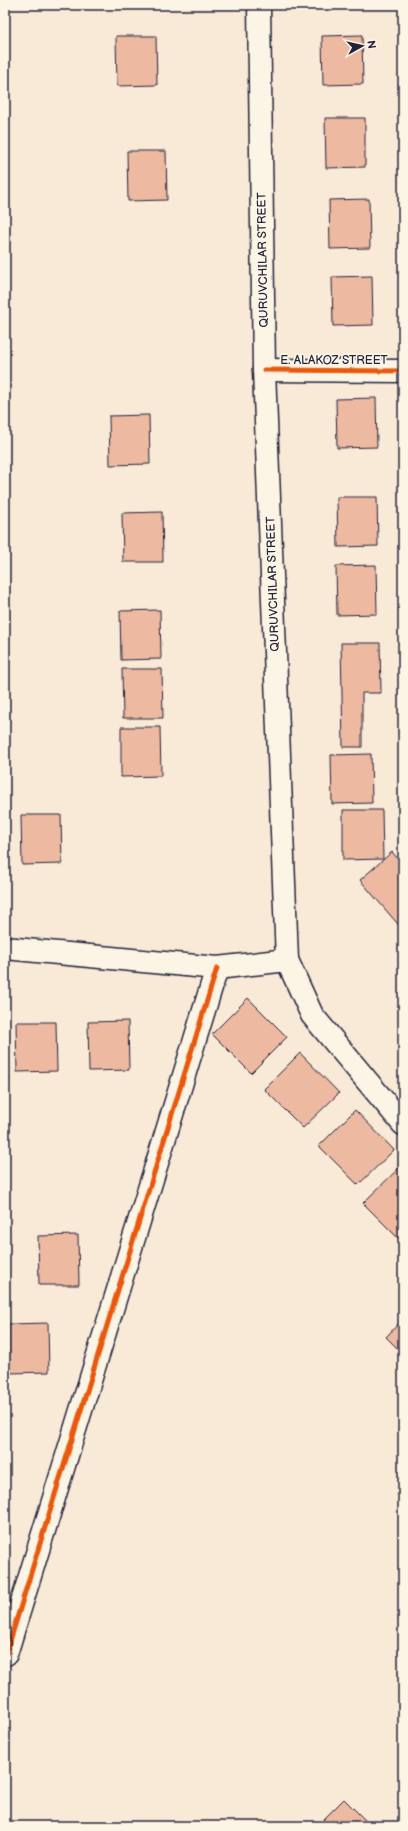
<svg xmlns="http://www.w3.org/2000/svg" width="408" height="1831" font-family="'Balsamiq Sans',sans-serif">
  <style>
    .building { fill: #eeb9a1; stroke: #22223b }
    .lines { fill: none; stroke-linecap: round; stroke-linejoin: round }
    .street-casing { stroke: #22223b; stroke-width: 25 }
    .secondary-casing { stroke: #22223b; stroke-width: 25 }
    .street { stroke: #fcf5e5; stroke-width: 22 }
    .secondary { stroke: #fcf5e5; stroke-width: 22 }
    .cycleway-casing { stroke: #fcf5e5; stroke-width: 8 }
    .cycleway { stroke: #e8590c; stroke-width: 5 }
    .labels { text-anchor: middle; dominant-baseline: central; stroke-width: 3.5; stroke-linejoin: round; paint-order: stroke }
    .street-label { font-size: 12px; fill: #22223b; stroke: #fcf5e5 }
  </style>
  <rect width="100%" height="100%" fill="#f9e9d7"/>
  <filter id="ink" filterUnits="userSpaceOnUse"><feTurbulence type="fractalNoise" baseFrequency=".025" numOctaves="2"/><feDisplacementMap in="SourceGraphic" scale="8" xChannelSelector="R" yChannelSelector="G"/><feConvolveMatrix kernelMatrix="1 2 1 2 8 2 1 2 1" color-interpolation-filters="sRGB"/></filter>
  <g filter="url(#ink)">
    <!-- building -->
    <path class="building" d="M 142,5 L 181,5 L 142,6 Z
      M 323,5 L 363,5 L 363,8 L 323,9 Z
      M 362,35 L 363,84 L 323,85 L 322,36 Z
      M 116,36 L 156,36 L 157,85 L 117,86 Z
      M 325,118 L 365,118 L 365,167 L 326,168 Z
      M 127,151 L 166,151 L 167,200 L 128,201 Z
      M 369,199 L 370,248 L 330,249 L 329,200 Z
      M 372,276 L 373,325 L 333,326 L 332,277 Z
      M 376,398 L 377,447 L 337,448 L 336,399 Z
      M 149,415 L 150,464 L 110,465 L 109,416 Z
      M 337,497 L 377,497 L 378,546 L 338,547 Z
      M 162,512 L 163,562 L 123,562 L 122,513 Z
      M 376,565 L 377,614 L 337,615 L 336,566 Z
      M 160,610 L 161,659 L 121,660 L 120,611 Z
      M 341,643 L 380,643 L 381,693 L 362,693 L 362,747 L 343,747 Z
      M 122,669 L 162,669 L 163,718 L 123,718 Z
      M 121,727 L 160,727 L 161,776 L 121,777 Z
      M 371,754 L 372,803 L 332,804 L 331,755 Z
      M 343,810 L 382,810 L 383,859 L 343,860 Z
      M 21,815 L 61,815 L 62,864 L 22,865 Z
      M 392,852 L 403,865 L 403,930 L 360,880 Z
      M 248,998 L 287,1037 L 251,1073 L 212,1034 Z
      M 128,1021 L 129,1070 L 89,1071 L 88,1022 Z
      M 16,1022 L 56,1022 L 57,1071 L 17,1072 Z
      M 300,1053 L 339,1093 L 303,1128 L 264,1089 Z
      M 355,1110 L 394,1150 L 358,1185 L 319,1146 Z
      M 399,1168 L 403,1172 L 403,1243 L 363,1203 Z
      M 78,1235 L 79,1285 L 39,1285 L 38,1236 Z
      M 403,1319 L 403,1354 L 386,1337 Z
      M 48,1323 L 49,1372 L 9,1373 L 8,1324 Z
      M 344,1799 L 371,1826 L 317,1826 Z"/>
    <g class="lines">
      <defs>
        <path id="street" d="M 264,370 L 403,371
          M 5,948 L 217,968 L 287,960
          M 6,1654 L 217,968"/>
        <path id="secondary" d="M 259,5 L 264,370 L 287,960 L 312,1015 L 403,1124"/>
      </defs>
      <!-- street casing -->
      <use href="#street" class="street-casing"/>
      <!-- secondary casing -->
      <use href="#secondary" class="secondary-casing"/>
      <!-- street -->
      <use href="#street" class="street"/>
      <!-- secondary -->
      <use href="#secondary" class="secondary"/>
      <defs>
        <path id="cycleway" d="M 264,370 L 403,371
          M 6,1654 L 217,968"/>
      </defs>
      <!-- cycleway casing -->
      <use href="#cycleway" class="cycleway-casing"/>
      <!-- cycleway -->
      <use href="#cycleway" class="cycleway"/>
    </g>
  </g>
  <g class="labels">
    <!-- street labels -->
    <g class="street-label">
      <text transform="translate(263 260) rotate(-91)">QURUVCHILAR STREET</text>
      <text x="334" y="360">E. ALAKOZ STREET</text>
      <text transform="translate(273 584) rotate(-92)">QURUVCHILAR STREET</text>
    </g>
  </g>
  <!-- margin -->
  <rect width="408" height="1831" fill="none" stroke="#fcf5e5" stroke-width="20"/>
  <rect x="10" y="10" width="388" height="1811" fill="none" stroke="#22223b" stroke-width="1.5" filter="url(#ink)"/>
  <!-- north arrow -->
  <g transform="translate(362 46) rotate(82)" stroke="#fcf5e5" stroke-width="3" paint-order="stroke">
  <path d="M0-3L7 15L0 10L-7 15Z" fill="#22223b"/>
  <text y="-6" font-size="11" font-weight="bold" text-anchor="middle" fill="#22223b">N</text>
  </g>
</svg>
